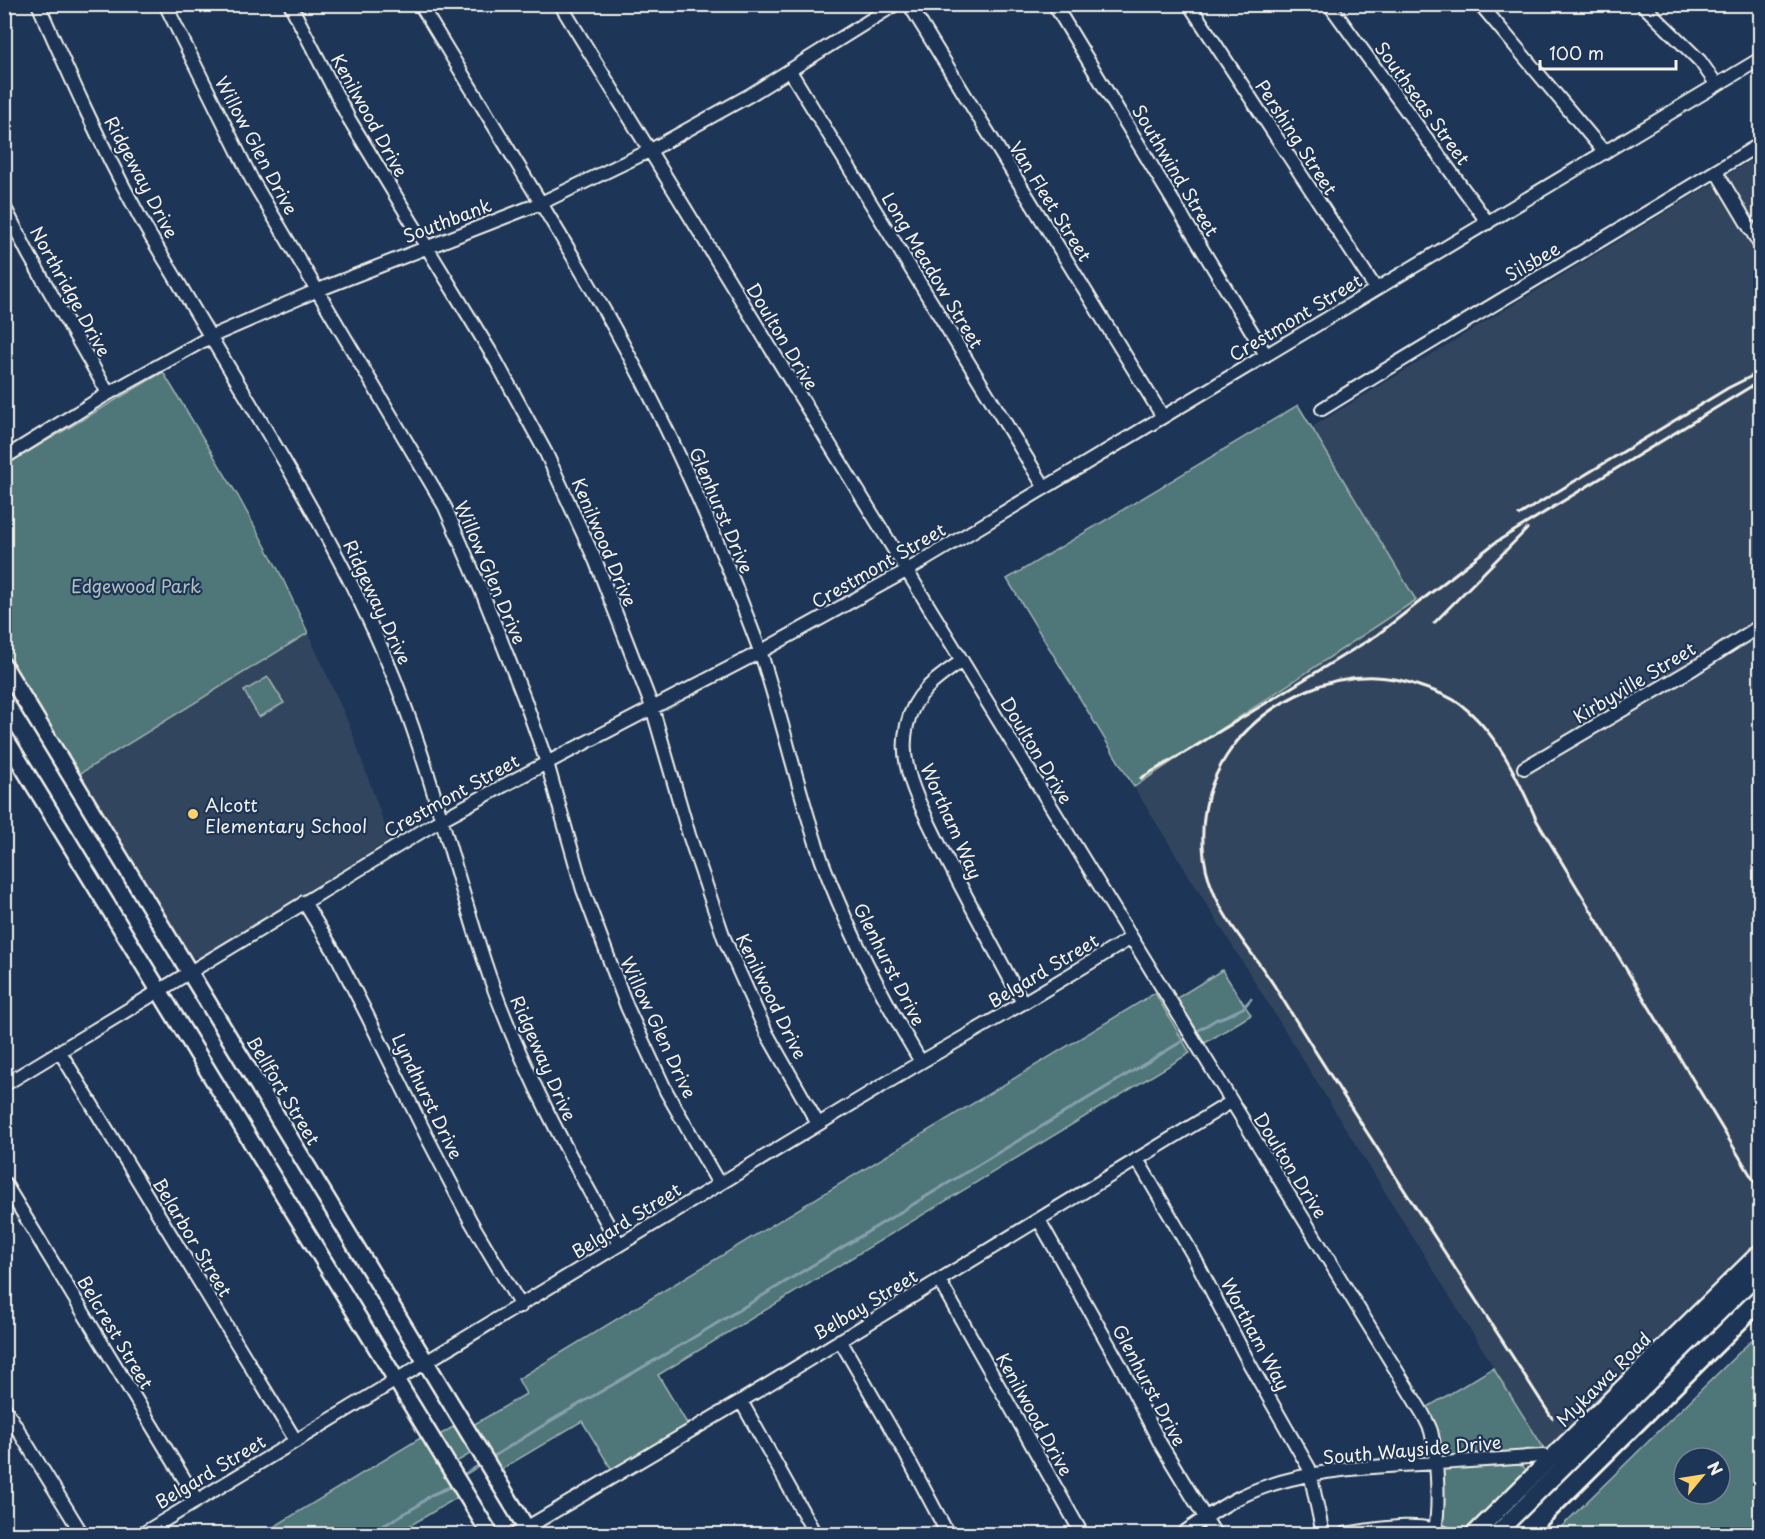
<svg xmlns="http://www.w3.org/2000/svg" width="1765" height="1539" font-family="'Playpen Sans',sans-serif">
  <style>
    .built { fill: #33455f }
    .green { fill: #4f7679; stroke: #a2b4b0; stroke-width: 1.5; fill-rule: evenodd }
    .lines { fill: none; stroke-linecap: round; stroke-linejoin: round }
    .stream { stroke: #87a0ad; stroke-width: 3 }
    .minor-casing { stroke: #f4f1e8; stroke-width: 16 }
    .major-casing { stroke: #f4f1e8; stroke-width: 20 }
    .minor { stroke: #1d3557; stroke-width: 12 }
    .major { stroke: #1d3557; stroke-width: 15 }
    .rail { stroke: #f4f1e8; stroke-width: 3 }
    .poi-dot { fill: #ffd166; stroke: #1d3557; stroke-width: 2 }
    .labels { text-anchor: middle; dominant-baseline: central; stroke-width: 4.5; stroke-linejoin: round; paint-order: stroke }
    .street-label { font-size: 18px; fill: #f4f1e8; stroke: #1d3557 }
    .park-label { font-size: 18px; fill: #b2c0bc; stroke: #1d3557 }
    .poi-label { font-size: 18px; fill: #f4f1e8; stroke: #1d3557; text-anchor: start }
  </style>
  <rect width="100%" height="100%" fill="#1d3557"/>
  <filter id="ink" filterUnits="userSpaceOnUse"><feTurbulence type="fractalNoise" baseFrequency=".0167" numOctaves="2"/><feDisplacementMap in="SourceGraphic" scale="12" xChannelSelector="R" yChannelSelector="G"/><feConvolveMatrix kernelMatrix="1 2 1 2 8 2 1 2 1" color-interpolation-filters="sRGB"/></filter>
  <g filter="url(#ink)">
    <!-- built -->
    <path class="built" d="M 1760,155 L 1760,1237 L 1545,1450 L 1134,787 L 1416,600 L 1312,427 Z
      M 308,633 L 349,724 L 390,840 L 198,958 L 185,954 L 76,776 Z"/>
    <!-- green -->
    <path class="green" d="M 163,372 L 238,496 L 279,571 L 308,633 L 76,776 L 5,654 L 4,466 Z
      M 1298,405 L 1416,600 L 1134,787 L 1007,579 Z
      M 268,677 L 284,703 L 259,717 L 244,691 Z
      M 1222,970 L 1251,1015 L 1205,1043 L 1177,998 Z
      M 1155,993 L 1190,1053 L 658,1375 L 688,1425 L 612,1470 L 582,1421 L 500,1470 L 473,1425 L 526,1394 L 518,1379 Z
      M 1760,1332 L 1760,1534 L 1554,1534 ZM 1684,1458 L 1720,1458 L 1720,1494 L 1684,1494 Z
      M 1493,1368 L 1545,1450 L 1543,1452 L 1442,1456 L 1441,1454 L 1435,1425 L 1426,1408 Z
      M 458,1424 L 475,1451 L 453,1464 L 436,1437 Z
      M 422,1437 L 458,1497 L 396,1534 L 262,1534 Z
      M 1515,1464 L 1522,1466 L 1527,1470 L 1462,1534 L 1452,1534 L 1442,1524 L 1442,1470 L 1446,1468 Z"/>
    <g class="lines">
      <!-- stream -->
      <path class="stream" d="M 1194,1033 L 1217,1019 L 1226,1016 L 1243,1008 L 1251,999
        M 491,1458 L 552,1420 L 686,1342 L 1189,1037
        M 460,1477 L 483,1463
        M 369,1534 L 417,1506 L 431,1495 L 450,1487 L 452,1482"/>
      <defs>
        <path id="minor" d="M 38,4 C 69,74 100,144 136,210 C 151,239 169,266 185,294 C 255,413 330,529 385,656 C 430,760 453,871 490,978 C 523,1071 570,1158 619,1244
          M 165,4 L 252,180 L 445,507 L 484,597 L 524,698 L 547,763 L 583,890 L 627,1007 L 666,1091 L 719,1184
          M 290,4 L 349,119 L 496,361 L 546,453 L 596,562 L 652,707 L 689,835 L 724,938 L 767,1034 L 818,1124
          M 420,4 C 480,104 542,202 600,303 C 652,393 696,488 735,585 C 743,607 752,629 760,651 C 783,720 798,792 822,861 C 848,931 882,997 921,1062
          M 560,4 L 1423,1414 C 1426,1420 1429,1425 1431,1431 C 1437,1454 1440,1506 1435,1529
          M 909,4 L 1163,417
          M 1054,4 L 1266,355
          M 1189,4 L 1376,289
          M 1329,4 L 1488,223
          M 1480,4 L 1605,153
          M 1642,4 L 1700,61 L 1717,85
          M 790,71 L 1045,488
          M 1716,171 L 1760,245
          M 4,206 L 29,255 L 108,393
          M 1322,409 C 1467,319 1615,233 1760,144
          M 4,458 L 104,396 L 210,337 L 318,290 L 541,203 L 649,151 L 750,95 L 896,4
          M 962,661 C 937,678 914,693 907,725 C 904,738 904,753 907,766 C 912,792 929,822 940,846 C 967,899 995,951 1023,1003
          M 1524,768 L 1694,668 L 1760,626
          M 304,902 L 338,958 L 367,1015 L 427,1137 L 470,1220 L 521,1306
          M 60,1052 L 296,1441
          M 4,1085 L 442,819 L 514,780 L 760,652 L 906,571 L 1760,59
          M 1137,1159 L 1193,1255 L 1249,1363 L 1309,1468 L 1323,1534
          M 4,1182 L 197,1500
          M 1039,1220 L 1120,1365 L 1160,1443 L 1215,1534
          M 939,1280 L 1082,1534
          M 840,1340 L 905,1453 L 948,1534
          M 741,1401 L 815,1534
          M 4,1407 L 82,1534
          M 142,1534 L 921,1062 L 1023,1003 L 1131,938
          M 516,1534 L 741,1401 L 1231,1102
          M 1182,1534 C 1200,1521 1220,1507 1240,1497 C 1293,1471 1361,1467 1419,1464 C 1460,1462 1501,1459 1543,1456 L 1551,1458
          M 1344,1534 C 1374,1530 1420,1520 1447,1534"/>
        <path id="major" d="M 4,666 L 530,1534
          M 4,736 L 490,1534
          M 1474,1534 L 1760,1252
          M 1496,1534 L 1760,1272"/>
      </defs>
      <!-- minor casing -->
      <use href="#minor" class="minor-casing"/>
      <!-- major casing -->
      <use href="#major" class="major-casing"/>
      <!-- minor -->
      <use href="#minor" class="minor"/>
      <!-- major -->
      <use href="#major" class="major"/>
      <!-- rail -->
      <path class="rail" d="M 1519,515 L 1728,388 L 1760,372
        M 1434,623 L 1527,529
        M 1194,747 L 1377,635 L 1496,542 L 1760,381
        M 1141,778 L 1201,743
        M 1552,1418 C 1461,1275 1366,1135 1277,990 C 1250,946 1211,911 1204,857 C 1195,780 1239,719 1308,690 C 1346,674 1384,672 1422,687 C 1435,691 1449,696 1460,704 C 1498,733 1518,779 1537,821 L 1760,1191
        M 1538,1534 L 1760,1314"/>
    </g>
  </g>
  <!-- markers -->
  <circle class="poi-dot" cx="193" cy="814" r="6"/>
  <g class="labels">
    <!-- street labels -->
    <g class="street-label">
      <text transform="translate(1423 103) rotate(54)">Southseas Street</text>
      <text transform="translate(370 115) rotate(61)">Kenilwood Drive</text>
      <text transform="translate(1297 137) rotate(57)">Pershing Street</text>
      <text transform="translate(257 145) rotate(62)">Willow Glen Drive</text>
      <text transform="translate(1176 170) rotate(59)">Southwind Street</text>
      <text transform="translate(142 177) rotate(62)">Ridgeway Drive</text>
      <text transform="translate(1051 201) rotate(58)">Van Fleet Street</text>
      <text transform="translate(447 220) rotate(-21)">Southbank</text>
      <text transform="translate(1532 261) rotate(-30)">Silsbee</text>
      <text transform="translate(933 270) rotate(59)">Long Meadow Street</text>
      <text transform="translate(71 291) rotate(61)">Northridge Drive</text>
      <text transform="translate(1295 317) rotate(-31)">Crestmont Street</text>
      <text transform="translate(783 336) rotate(59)">Doulton Drive</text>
      <text transform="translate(722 510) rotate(67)">Glenhurst Drive</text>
      <text transform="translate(605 542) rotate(67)">Kenilwood Drive</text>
      <text transform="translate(878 565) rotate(-30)">Crestmont Street</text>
      <text transform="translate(491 572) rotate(67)">Willow Glen Drive</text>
      <text transform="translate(378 602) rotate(65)">Ridgeway Drive</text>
      <text transform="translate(1634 682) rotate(-31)">Kirbyville Street</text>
      <text transform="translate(1037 750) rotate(59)">Doulton Drive</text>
      <text transform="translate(451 795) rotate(-29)">Crestmont Street</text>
      <text transform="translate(952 821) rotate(66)">Wortham Way</text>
      <text transform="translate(890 964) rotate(63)">Glenhurst Drive</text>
      <text transform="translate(1043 970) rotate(-31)">Belgard Street</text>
      <text transform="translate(772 996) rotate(64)">Kenilwood Drive</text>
      <text transform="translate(659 1027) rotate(65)">Willow Glen Drive</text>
      <text transform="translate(544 1058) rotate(66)">Ridgeway Drive</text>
      <text transform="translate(284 1090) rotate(59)">Bellfort Street</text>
      <text transform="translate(428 1096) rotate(64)">Lyndhurst Drive</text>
      <text transform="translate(1291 1165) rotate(58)">Doulton Drive</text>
      <text transform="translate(626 1220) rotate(-32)">Belgard Street</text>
      <text transform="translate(193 1237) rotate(59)">Belarbor Street</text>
      <text transform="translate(865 1304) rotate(-31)">Belbay Street</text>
      <text transform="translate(116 1332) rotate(59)">Belcrest Street</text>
      <text transform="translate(1256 1334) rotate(62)">Wortham Way</text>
      <text transform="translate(1603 1379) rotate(-45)">Mykawa Road</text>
      <text transform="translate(1150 1385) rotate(62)">Glenhurst Drive</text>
      <text transform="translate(1035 1414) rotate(61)">Kenilwood Drive</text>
      <text transform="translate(1412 1449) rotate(-5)">South Wayside Drive</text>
      <text transform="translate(210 1471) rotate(-31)">Belgard Street</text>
    </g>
    <!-- park labels -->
    <g class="park-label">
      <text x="136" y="585">Edgewood Park</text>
    </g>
    <!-- poi labels -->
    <g class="poi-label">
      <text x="205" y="804">Alcott<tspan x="205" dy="21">Elementary School</tspan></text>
    </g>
  </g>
  <!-- margin -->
  <rect width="1765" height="1539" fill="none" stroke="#1d3557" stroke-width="24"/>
  <rect x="12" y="12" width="1741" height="1515" fill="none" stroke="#f4f1e8" stroke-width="2" filter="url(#ink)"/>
  <!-- north arrow -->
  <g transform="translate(1702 1476) rotate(60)"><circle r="28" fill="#1d3557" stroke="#738091" stroke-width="1.5"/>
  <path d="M0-4.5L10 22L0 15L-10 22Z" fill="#ffd166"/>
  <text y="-9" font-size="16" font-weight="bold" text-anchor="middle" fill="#f4f1e8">N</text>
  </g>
  <!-- scale -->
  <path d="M1540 60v9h136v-9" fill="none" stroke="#f4f1e8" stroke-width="3"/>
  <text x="1549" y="60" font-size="18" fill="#f4f1e8" stroke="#1d3557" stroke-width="4.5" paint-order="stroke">100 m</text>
</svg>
